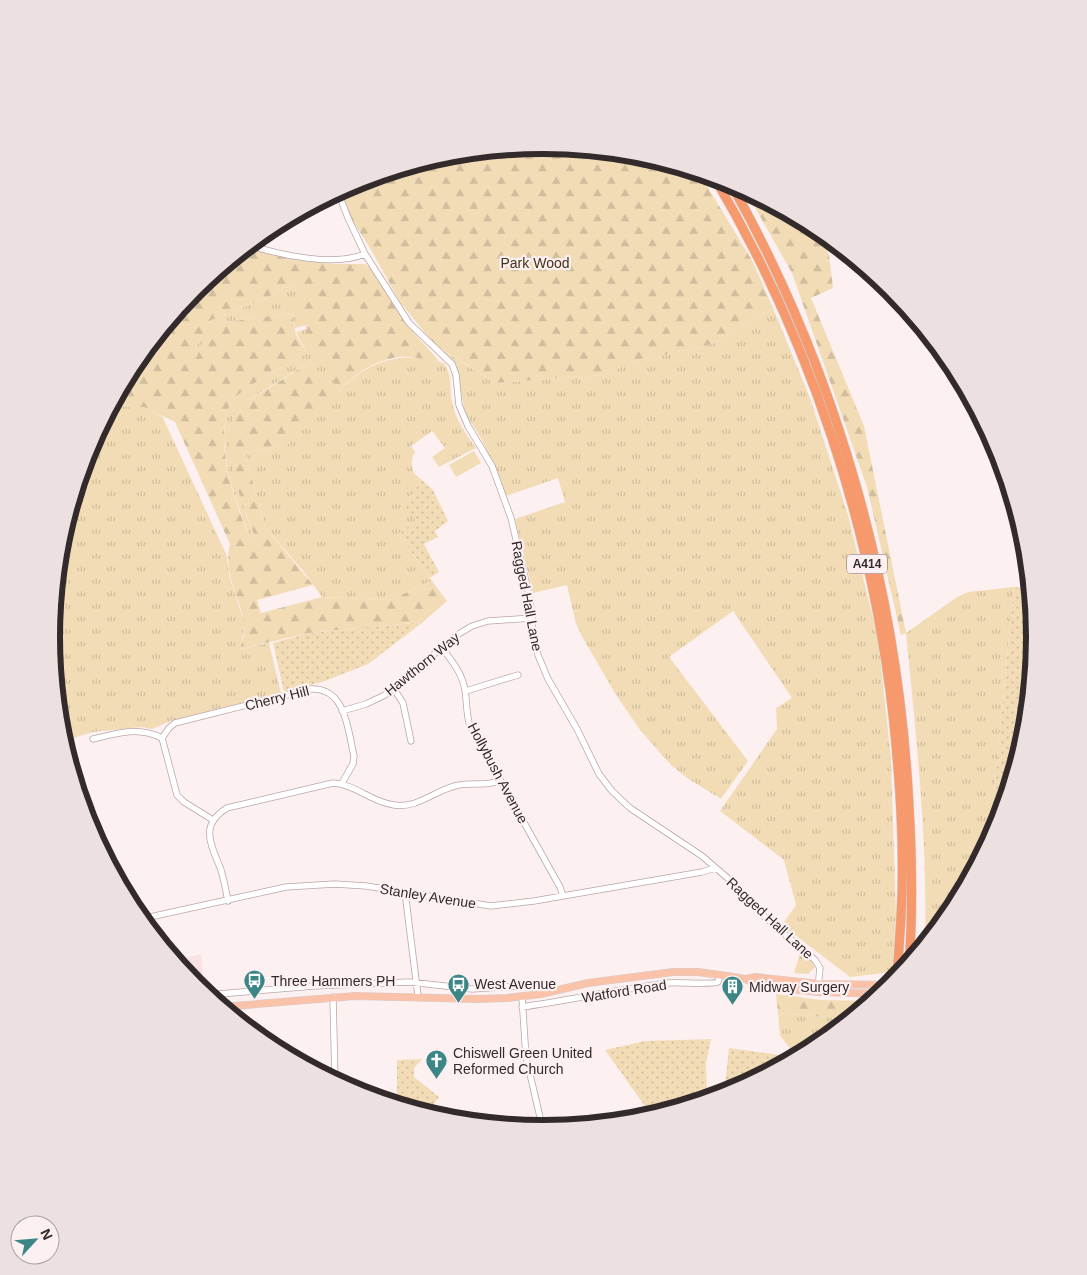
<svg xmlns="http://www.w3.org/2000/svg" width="1087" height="1275" font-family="Arial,sans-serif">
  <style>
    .built { fill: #fae2e4 }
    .grass { fill: url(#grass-tufts) }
    .forest { fill: url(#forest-firs) }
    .park { fill: url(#park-dots) }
    .pitch { fill: #f2dcb6 }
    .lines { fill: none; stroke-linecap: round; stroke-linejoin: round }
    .minor-casing { stroke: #baa6a8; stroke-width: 7 }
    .major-casing { stroke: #d2d0d0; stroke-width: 8 }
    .highway-casing { stroke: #d2d0d0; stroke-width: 10 }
    .minor { stroke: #fff; stroke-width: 5.5 }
    .major { stroke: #fac2a8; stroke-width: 7 }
    .highway { stroke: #f69a6e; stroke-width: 9 }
    .labels { text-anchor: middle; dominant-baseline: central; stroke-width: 4.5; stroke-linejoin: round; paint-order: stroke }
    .shield { fill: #fdf0f1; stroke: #6f6566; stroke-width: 1 }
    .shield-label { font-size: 12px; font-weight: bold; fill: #322a2b }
    .park-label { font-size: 14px; fill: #433317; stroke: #fdf0f1 }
    .street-label { font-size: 14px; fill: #322a2b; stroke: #fdf0f1 }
    .poi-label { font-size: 14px; fill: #322a2b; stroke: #fdf0f1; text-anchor: start }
    .rim { fill: none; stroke: #322a2b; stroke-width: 6 }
  </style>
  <defs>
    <pattern id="grass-tufts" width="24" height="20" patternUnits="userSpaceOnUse" patternTransform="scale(1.25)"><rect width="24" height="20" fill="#f2dcb6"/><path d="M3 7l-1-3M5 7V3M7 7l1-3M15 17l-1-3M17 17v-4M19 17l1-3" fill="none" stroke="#d0bd9d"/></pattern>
    <pattern id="forest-firs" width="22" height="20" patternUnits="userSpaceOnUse" patternTransform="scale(1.25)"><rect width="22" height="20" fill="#f2dcb6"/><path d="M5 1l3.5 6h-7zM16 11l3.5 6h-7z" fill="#d0bd9d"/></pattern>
    <pattern id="park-dots" width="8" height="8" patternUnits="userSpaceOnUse" patternTransform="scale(1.25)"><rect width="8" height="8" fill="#f2dcb6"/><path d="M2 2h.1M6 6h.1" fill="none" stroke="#d0bd9d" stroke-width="1.8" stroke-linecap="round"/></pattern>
  </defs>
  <rect width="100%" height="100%" fill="#fdf0f1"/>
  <!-- built -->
  <path class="built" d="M 201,954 L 204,991 L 202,991 L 184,972 L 183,958 Z"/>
  <!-- grass -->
  <path class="grass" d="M 297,286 L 306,325 L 295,328 L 292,313 L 220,323 L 199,350 L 197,358 L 194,359 L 197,345 L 209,321 L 268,297 L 282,288 Z
    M 773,308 L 810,398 L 848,515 L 878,639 L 891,758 L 896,915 L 892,972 L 850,977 L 782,925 L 796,905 L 784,860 L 720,811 L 777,729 L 776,708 L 792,698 L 733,611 L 669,657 L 748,761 L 721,799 L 687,778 L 671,765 L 640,730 L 616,695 L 583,638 L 576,624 L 567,585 L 533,593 L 515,519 L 565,502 L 558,478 L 506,496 L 482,440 L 465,413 L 456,365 L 441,349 L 495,383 L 604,375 L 631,362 L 713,344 Z
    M 307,329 L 339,391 C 368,360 403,350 444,363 C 453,376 449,388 452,402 C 455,419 466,434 476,448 L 439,467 L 432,457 L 445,448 L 432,431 L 411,446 L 415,452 C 409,463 411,473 422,480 L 407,501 L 416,521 L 398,534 L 432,581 L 390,600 L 322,597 L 304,572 L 265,527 L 245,453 L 288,444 L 333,397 L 311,361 L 242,404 L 238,488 L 246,515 L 257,541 L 253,543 C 237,510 210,433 233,400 C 241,388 292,362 307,353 L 296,332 Z
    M 111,407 L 144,407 L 162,416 L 227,556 L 229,575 L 245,625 L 240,649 L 269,643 L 281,693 L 173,720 L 152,729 L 141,727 L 93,732 L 76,737 L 64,743 L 61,733 L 51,637 L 61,541 L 89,449 Z
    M 1014,587 L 992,812 L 991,840 L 953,911 L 925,944 C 928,840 916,737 906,633 L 957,597 L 968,592 Z
    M 778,1013 L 851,1019 L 817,1047 L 792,1060 L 793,1052 L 780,1036 Z"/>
  <!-- forest -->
  <path class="forest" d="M 544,145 L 640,155 L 699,173 L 753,262 L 773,308 L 713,344 L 631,362 L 604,375 L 495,383 L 434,344 L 400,302 L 370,248 L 349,215 L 339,191 L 355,183 L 448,155 Z
    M 745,190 L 821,231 L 821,236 L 829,255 L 833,288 L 811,298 L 864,426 L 906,633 L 901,635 L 867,487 L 792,273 Z
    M 246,248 L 293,260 L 335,264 L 365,264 L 374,271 L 407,325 L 439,361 C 426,360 412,356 399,357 C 375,360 354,374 339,391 L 307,332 L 297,286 L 282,288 L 268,297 L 209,321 L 197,345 L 195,359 L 197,357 C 201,343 207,331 220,323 L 292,313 L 296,335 L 307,353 C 292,362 241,388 233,400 C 210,433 236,511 253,543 L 257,541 C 243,509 215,437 240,406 C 244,401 251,399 256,396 C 275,384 293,373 311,361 L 334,397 L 288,444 L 245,453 L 265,527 L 313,585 L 257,600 L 261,613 L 322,597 L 390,600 L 432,581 L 447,601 L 423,622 L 309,633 L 240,649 C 242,641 246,631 244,623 C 239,594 223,575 230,544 L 175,422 L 144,407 L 111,407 L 134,364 L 196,289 Z
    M 800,953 L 811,961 L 815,967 L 808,974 L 794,973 Z
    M 776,994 L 822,1000 L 873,1001 L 850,1019 L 778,1013 Z"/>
  <!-- park -->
  <path class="park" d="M 422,480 L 433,490 L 448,521 L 435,531 L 438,537 L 424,544 L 439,572 L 430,578 L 398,534 L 416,521 L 405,506 L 407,501 Z
    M 1014,587 L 1031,589 L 1036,637 L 1026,734 L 998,826 L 991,840 L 992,812 Z
    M 423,622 L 368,664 L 325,681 L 284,692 L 273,643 L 309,633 Z
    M 711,1039 L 706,1063 L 707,1100 L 652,1116 L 605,1050 L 645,1041 Z
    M 729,1048 L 779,1055 L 777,1068 L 732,1092 L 724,1095 Z
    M 422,1059 L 414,1068 L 414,1077 L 439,1097 L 426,1114 L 397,1105 L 397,1060 Z"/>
  <!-- pitch -->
  <path class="pitch" d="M 474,451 L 481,463 L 456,477 L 449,465 Z"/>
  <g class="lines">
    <defs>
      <path id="minor" d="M 338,192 L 348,218 L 365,254 L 395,301 L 409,323 L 452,364 L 456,375 L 459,405 L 468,426 L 492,466 L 511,518 L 530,599 L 533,634 L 538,655 L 548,679 L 577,729 L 599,774 L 612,791 L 630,808 L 702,856 L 731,881 L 759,912 L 815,960 L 820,968 L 818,988
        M 249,245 C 281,255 333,267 365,254
        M 442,648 C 452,661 462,673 465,690 C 467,702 466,714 470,726 L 560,887 L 563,896
        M 394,689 L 403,703 L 411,741
        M 466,691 L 518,675
        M 342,711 L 366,704 L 385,695 L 457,635 L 472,626 L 488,621 L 532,618
        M 162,738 L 169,728 L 175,723 L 311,689 C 346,687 348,731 354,756 L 353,764 L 342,783
        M 162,738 L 177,795 L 184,802 L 213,820
        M 93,739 C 119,733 138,726 162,738
        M 112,869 L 121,886
        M 405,892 L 418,996
        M 228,901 C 226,891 224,880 221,870 C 212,846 198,826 227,808 L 333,783 C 355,784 371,802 394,805 C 418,809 436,789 459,785 C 473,782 487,787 500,780
        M 141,919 L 286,887 L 335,884 L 366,886 L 491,906 L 534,901 L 702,872 L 716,868
        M 207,995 L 314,986 L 409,982 L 472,989 L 535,985 L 538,986 L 541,994
        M 333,997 L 335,1081
        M 522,997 L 526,1057 L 543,1130
        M 522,1007 C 571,1000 619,989 668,983 C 678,982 713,985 718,982 L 720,975"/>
      <path id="major" d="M 746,979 L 756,977 L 819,984 L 892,985
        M 222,1007 L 355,996 L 478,999 L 507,998 L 541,994 L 588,983 L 673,972 L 698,972 L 727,976 L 746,979 L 756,985 L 770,987 L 818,992 L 882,994"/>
      <path id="highway" d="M 714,177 C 810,339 872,528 893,715 C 900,779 905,851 901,916 C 900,937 898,958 897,979
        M 730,182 C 837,372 898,588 909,806 C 912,859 913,912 909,965"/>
    </defs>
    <!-- minor casing -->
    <use href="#minor" class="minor-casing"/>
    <!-- major casing -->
    <use href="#major" class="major-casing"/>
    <!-- highway casing -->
    <use href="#highway" class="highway-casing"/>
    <!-- minor -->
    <use href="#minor" class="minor"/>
    <!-- major -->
    <use href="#major" class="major"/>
    <!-- highway -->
    <use href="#highway" class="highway"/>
  </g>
  <!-- icons -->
  <defs>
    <symbol id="bus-pin" viewBox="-11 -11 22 30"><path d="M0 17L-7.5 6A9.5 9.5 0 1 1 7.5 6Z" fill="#3d8687" stroke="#fdf0f1"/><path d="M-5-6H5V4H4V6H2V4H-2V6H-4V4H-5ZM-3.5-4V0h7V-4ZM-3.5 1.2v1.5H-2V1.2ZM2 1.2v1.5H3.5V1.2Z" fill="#fff"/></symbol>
    <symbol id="building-pin" viewBox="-11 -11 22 30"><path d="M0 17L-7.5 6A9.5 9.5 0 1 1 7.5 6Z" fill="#3d8687" stroke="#fdf0f1"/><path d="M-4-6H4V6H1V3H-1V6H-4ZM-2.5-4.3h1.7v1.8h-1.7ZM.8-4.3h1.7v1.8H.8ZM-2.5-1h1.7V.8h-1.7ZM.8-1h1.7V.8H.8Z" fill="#fff"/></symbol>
    <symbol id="church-pin" viewBox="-11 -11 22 30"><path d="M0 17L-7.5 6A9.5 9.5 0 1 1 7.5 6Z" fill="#3d8687" stroke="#fdf0f1"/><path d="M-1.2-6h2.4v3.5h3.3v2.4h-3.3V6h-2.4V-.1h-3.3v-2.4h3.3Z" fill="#fff"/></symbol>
  </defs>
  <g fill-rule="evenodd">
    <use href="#bus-pin" x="242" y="968" width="25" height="34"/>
    <use href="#bus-pin" x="446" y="972" width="25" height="34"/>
    <use href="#building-pin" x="720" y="974" width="25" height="34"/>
    <use href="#church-pin" x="424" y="1048" width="25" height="34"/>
  </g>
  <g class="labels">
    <!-- shield labels -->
    <rect class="shield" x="847" y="554.5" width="40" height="19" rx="4"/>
    <g class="shield-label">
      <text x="867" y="564">A414</text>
    </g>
    <!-- park labels -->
    <g class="park-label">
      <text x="535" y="263">Park Wood</text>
    </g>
    <!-- street labels -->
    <g class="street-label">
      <text transform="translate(527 596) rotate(79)">Ragged Hall Lane</text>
      <text transform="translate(422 664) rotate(-39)">Hawthorn Way</text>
      <text transform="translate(277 698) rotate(-14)">Cherry Hill</text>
      <text transform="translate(498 773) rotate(62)">Hollybush Avenue</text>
      <text transform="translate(428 896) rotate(9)">Stanley Avenue</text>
      <text transform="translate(770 918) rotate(43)">Ragged Hall Lane</text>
      <text transform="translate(624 991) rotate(-9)">Watford Road</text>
    </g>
    <!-- poi labels -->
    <g class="poi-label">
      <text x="271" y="981">Three Hammers PH</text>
      <text x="474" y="984">West Avenue</text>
      <text x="749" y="987">Midway Surgery</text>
      <text x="453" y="1053">Chiswell Green United<tspan x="453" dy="16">Reformed Church</tspan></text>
    </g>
  </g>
  <!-- crop -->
  <path d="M0 0H1087V1275H0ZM60 637a483 483 0 1 1 966 0a483 483 0 1 1-966 0Z" fill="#ede0e1" fill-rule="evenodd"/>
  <path class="rim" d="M60 637a483 483 0 1 1 966 0a483 483 0 1 1-966 0Z"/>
  <!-- north arrow -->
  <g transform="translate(35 1240) rotate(64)"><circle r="24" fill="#fdf0f1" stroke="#aca1a2"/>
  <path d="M0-4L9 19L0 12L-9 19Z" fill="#3d8687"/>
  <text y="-8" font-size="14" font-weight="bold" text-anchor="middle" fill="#322a2b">N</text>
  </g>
</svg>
